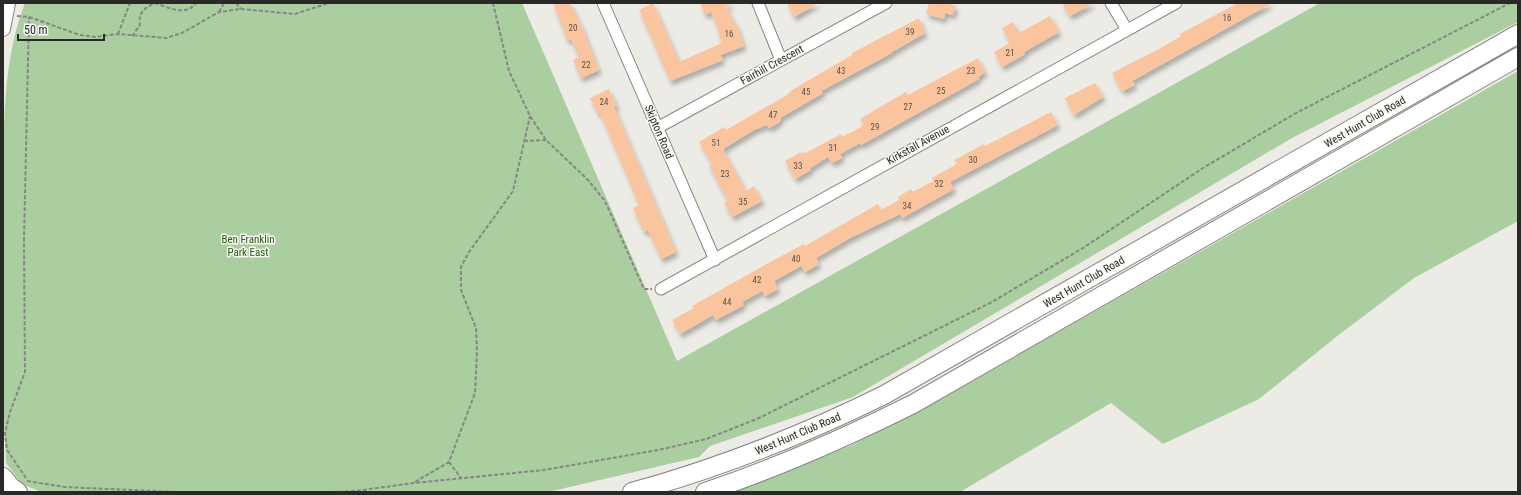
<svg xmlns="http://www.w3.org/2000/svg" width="1521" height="495" font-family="'Roboto Condensed',sans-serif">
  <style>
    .green { fill: #abcea1 }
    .building { fill: #fac59e; filter: url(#shadow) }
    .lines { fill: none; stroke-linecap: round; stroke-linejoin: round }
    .minor-casing { stroke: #878681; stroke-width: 13 }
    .tertiary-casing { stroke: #878681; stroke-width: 16 }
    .primary-casing { stroke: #878681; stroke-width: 20 }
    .path { stroke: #868682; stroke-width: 2; stroke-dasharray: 4 2; stroke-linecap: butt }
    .minor { stroke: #fff; stroke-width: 11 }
    .tertiary { stroke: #fff; stroke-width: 14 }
    .primary { stroke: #fff; stroke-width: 18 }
    .labels { text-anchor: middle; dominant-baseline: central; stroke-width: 3; stroke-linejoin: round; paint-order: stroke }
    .number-label { font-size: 9px; fill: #5d5045 }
    .street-label { font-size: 11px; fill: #292927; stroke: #f9f8f3 }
    .park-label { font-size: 11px; fill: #265716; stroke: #f9f8f3 }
  </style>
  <defs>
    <filter id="shadow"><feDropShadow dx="2.5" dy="4.5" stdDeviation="2" flood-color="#0004"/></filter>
  </defs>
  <rect width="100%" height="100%" fill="#ecebe5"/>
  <!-- green -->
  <path class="green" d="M 25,3 L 522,3 L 677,361 L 1320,3 L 1518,3 L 1518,22 L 1292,138 L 853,397 L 710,446 L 699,457 L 548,492 L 42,492 L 22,484 L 6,463 L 4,417 C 4,348 4,278 4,209 C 4,140 0,68 25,3 Z
    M 1518,71 L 1518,221 L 1414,278 L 1336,337 L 1259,399 L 1163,444 L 1111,403 L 960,492 L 731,492 L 748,487 L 852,445 L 1006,362 Z"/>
  <!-- building -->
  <path class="building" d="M 553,3 L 570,3 L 585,33 L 584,33 L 599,70 L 581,78 L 573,60 L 579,57 L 571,39 L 567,40 Z
    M 653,3 L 679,62 L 722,43 L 718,34 L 720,34 L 711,12 L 705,15 L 700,3 L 733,3 L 726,6 L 734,23 L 736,23 L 744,46 L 720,55 L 723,60 L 670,81 L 639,10 Z
    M 787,3 L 818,3 L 794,17 Z
    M 929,3 L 946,3 L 956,6 L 953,15 L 945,13 L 944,19 L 926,14 Z
    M 1062,3 L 1094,3 L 1070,16 Z
    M 1238,3 L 1272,3 L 1132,81 L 1135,85 L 1123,91 L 1120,88 L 1112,73 L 1161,48 L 1181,36 L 1180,34 Z
    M 1050,16 L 1059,32 L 1024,52 L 1025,54 L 1002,67 L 994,52 L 1010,43 L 1002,28 L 1013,22 L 1019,33 Z
    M 919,18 L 925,33 L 892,52 L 892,53 L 821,91 L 823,93 L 780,118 L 781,120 L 778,123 L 769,128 L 767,125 L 754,130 L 723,149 L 746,191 L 754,186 L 762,201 L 732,217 L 724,203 L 728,201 L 709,166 L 712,164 L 699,142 L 724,127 L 726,130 L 759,111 L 787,95 L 792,90 L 852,55 L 852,53 Z
    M 978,58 L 985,72 L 978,77 L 979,79 L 861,145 L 860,143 L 840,154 L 842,158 L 832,163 L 828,157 L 810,168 L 811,170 L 795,179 L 785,161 L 801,152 L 802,154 L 805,152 L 806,153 L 841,134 L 842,137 L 863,126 L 860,119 L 892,100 L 906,92 L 908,95 Z
    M 1095,83 L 1103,97 L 1074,115 L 1065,98 Z
    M 609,89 L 617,106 L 614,107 L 676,252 L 661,259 L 648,230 L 644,232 L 633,208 L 639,205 L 600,113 L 598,114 L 590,98 Z
    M 1051,112 L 1058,125 L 950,182 L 954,189 L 902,218 L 900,214 L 850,238 L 816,258 L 819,264 L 805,272 L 801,266 L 774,281 L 778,289 L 765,296 L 762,291 L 742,302 L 744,305 L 716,320 L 713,315 L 680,334 L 672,320 L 694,308 L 692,306 L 772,261 L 804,244 L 805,246 L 878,204 L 881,210 L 899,200 L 898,197 L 911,189 L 913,192 L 933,181 L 932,178 L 957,164 L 954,160 L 962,156 L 984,144 L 985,146 Z"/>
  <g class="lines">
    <defs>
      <path id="minor" d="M 603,3 L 715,260
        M 758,3 L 781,60
        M 1111,3 L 1127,30
        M 657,128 L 886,3
        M 661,289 L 1176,3"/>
      <path id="tertiary" d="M 3,29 L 8,3"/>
      <path id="primary" d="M 3,477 L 11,487 L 18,492
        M 632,492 C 719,468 803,435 884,395 L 1518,34
        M 705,492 C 777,468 845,438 913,404 L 1518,57"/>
    </defs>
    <!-- minor casing -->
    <use href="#minor" class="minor-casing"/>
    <!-- tertiary casing -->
    <use href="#tertiary" class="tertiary-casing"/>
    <!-- primary casing -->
    <use href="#primary" class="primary-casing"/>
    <!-- path -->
    <path class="path" d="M 155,3 C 167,7 186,17 196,3
      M 236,3 L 241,9
      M 493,3 L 509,71 L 530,116 L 546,140 L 588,180 L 605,201 L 644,289 L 652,289
      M 219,12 L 224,3
      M 17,16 L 29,17 L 80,35 L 95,37 L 118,34 L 166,38 L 182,33 L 219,12 L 241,9 L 295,14 L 329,3
      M 118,34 L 130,3
      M 132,36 L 140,25 C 138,13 144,8 155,3
      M 524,141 L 546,140
      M 449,462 L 461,478
      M 26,478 L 7,450 L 5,433 L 10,412 L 25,372 L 24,240 L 29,17
      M 27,481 L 65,487 L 176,492
      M 415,482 L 449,462 L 475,393 L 477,352 L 476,328 L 461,290 L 461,267 L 469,252 L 513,191 L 530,116
      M 333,492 L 355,491 L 414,483 L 544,470 L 658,450 L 706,439 L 757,419 L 992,302 L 1083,248 L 1203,168 L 1296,113 L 1510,3"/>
    <!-- minor -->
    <use href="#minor" class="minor"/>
    <!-- tertiary -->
    <use href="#tertiary" class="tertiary"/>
    <!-- primary -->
    <use href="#primary" class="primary"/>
  </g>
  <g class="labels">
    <!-- number labels -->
    <g class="number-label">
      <text x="1227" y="18">16</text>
      <text x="573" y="28">20</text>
      <text x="910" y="32">39</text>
      <text x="729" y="34">16</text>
      <text x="1010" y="53">21</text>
      <text x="586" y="65">22</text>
      <text x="841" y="71">43</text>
      <text x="971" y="71">23</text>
      <text x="941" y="91">25</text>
      <text x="806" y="92">45</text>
      <text x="604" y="102">24</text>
      <text x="908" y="107">27</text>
      <text x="773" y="115">47</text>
      <text x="875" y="127">29</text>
      <text x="716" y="143">51</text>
      <text x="833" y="148">31</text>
      <text x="973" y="160">30</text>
      <text x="798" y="166">33</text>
      <text x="725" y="174">23</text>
      <text x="939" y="184">32</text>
      <text x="743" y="202">35</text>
      <text x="907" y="206">34</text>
      <text x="796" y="259">40</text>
      <text x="757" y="280">42</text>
      <text x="727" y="302">44</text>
    </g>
    <!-- street labels -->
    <g class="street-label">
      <text transform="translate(772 65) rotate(-29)">Fairhill Crescent</text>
      <text transform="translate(1365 122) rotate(-30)">West Hunt Club Road</text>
      <text transform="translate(659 132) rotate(67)">Skipton Road</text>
      <text transform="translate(918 145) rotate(-29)">Kirkstall Avenue</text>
      <text transform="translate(1084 282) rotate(-30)">West Hunt Club Road</text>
      <text transform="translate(798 434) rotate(-23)">West Hunt Club Road</text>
    </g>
    <!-- park labels -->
    <g class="park-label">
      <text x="248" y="239">Ben Franklin<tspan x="248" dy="13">Park East</tspan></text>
    </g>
  </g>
  <!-- border -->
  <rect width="1521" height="495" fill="none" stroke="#292927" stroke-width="8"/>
  <!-- scale -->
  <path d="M18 34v6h86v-6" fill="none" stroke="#292927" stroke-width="2"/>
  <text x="24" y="34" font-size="12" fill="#292927" stroke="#f9f8f3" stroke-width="3" paint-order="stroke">50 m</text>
</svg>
